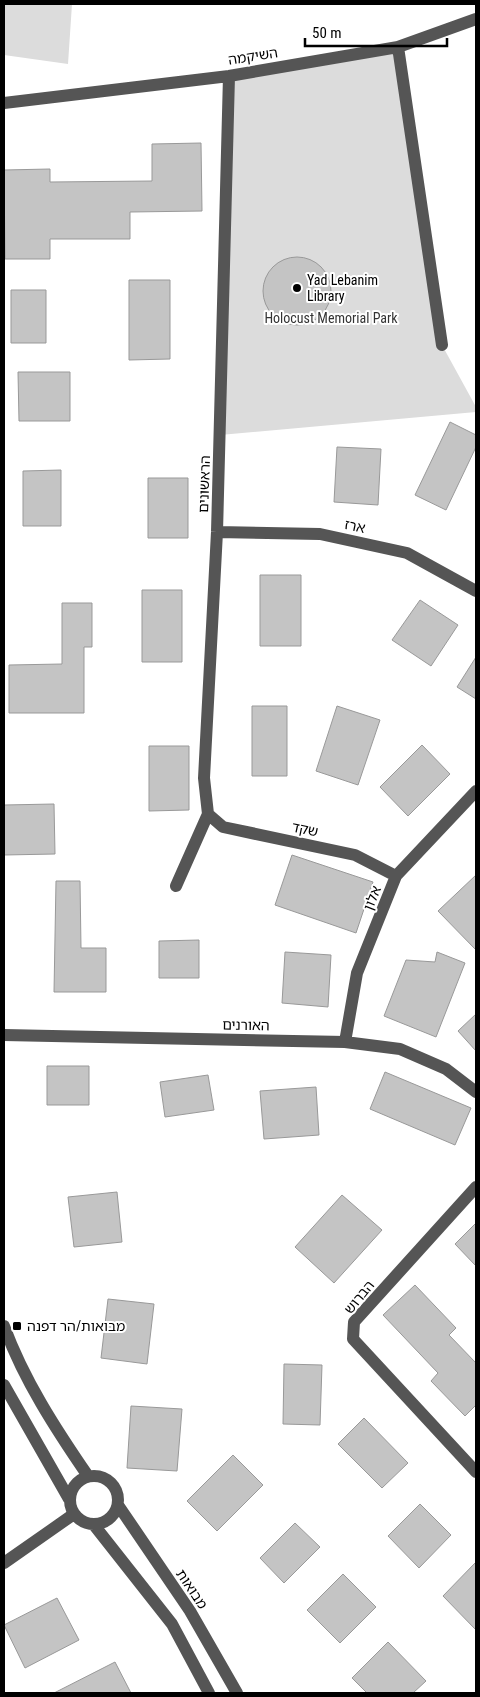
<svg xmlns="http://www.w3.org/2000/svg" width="480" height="1697" font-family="'Roboto Condensed','Noto Sans Hebrew',sans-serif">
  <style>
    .green { fill: #dcdcdc }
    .building { fill: #c4c4c4; stroke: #999 }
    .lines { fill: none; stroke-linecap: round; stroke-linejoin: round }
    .minor { stroke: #555; stroke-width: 12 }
    .poi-dot { fill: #000; stroke: #fff; stroke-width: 2 }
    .labels { text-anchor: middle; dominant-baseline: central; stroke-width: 4; stroke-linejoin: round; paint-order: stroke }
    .street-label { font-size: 14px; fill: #000; stroke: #fff }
    .poi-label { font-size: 14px; fill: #000; stroke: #fff; text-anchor: start }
    .park-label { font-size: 14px; fill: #333; stroke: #fff }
  </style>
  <rect width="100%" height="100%" fill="#fff"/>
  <!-- green -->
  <path class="green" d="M 4,4 L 72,4 L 68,64 L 4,55 Z
    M 398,47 L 442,345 L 476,407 L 476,412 L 220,435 L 229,76 Z"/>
  <!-- building -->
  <path class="building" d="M 201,143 L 202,211 L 130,212 L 130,239 L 50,239 L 50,259 L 5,259 L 4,170 L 50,169 L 50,182 L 152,181 L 152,144 Z
    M263 291a34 34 0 1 1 68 0a34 34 0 1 1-68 0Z
    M 129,280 L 170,280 L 170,359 L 129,360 Z
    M 11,290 L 46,290 L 46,343 L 11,343 Z
    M 18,372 L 70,372 L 70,421 L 19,421 Z
    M 450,422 L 476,435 L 476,447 L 446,510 L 415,495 Z
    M 337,447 L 381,449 L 378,505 L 334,502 Z
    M 61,470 L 61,526 L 23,526 L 23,471 Z
    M 148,478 L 188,478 L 188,538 L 148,538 Z
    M 260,575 L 301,575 L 301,646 L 260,646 Z
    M 142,590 L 182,590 L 182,662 L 142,662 Z
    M 420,600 L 458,625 L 431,666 L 392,640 Z
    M 62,603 L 92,603 L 92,647 L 84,647 L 84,713 L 9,713 L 9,665 L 62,664 Z
    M 476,657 L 476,699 L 457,687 Z
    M 252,706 L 287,706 L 287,776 L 252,776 Z
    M 337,706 L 380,720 L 358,785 L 316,771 Z
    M 422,745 L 450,774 L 408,816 L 380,787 Z
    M 149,746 L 189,746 L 189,810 L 149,811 Z
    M 54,804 L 55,854 L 4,855 L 4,805 Z
    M 292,855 L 373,882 L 356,933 L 275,905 Z
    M 476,875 L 476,950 L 438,911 Z
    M 56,881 L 80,881 L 81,948 L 106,948 L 106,992 L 54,992 Z
    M 199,940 L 199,978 L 159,978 L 159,941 Z
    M 285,952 L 331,955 L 328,1007 L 282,1003 Z
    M 437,952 L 465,963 L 436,1037 L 384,1016 L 406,960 L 435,962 Z
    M 476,1014 L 476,1051 L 458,1031 Z
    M 47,1066 L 89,1066 L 89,1105 L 47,1105 Z
    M 385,1072 L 471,1108 L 455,1145 L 370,1109 Z
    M 208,1075 L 214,1110 L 165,1117 L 160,1082 Z
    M 316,1087 L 319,1135 L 264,1139 L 260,1091 Z
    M 117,1192 L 122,1242 L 74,1247 L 68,1197 Z
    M 342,1195 L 382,1230 L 334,1283 L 295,1247 Z
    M 476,1223 L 476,1266 L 455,1244 Z
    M 415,1285 L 456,1328 L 449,1335 L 476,1363 L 476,1405 L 465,1416 L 431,1381 L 438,1373 L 383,1315 Z
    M 108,1299 L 154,1304 L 147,1364 L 101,1358 Z
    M 284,1364 L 322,1365 L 320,1425 L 283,1424 Z
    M 131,1406 L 182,1409 L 177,1471 L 127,1468 Z
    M 364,1418 L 408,1463 L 382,1488 L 338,1444 Z
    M 233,1455 L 263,1485 L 217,1531 L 187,1501 Z
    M 420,1504 L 451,1535 L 419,1568 L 388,1536 Z
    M 295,1523 L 320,1547 L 284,1583 L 260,1558 Z
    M 476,1562 L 476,1630 L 443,1596 Z
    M 343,1574 L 376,1607 L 340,1643 L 307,1610 Z
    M 57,1598 L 79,1640 L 25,1668 L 4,1625 Z
    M 388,1642 L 426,1681 L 413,1693 L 367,1693 L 352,1678 Z
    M 115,1662 L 131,1693 L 54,1693 Z"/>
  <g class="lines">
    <!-- minor -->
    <path class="minor" d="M 398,47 L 442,345
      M 4,103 L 229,76 L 398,47 L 476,19
      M 217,532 L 320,534 L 407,553 L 476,591
      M 208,814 L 223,827 L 355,855 L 396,876
      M 176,886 L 208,814 L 204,778 L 217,532 L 229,76
      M 4,1035 L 345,1042 L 400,1049 L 446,1069 L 476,1092
      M 345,1042 L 357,973 L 396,876 L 476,791
      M 476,1187 L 354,1322 L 353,1339 L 476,1472
      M 4,1326 C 24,1380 55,1428 88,1476
      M 4,1385 L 69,1499
      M70 1500a24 24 0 1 1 48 0a24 24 0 1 1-48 0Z
      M 118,1505 L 190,1611 L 237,1693
      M 94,1525 L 172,1624 L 209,1693
      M 4,1563 L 74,1514"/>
  </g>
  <!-- markers -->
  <g class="poi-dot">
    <circle cx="297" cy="288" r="5"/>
    <rect x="12" y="1321" width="10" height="10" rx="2.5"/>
  </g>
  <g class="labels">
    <!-- street labels -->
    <g class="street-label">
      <text transform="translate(253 56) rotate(-9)">השיקמה</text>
      <text transform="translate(204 484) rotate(-88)">הראשונים</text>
      <text transform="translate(355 526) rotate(12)">ארז</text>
      <text transform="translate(305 829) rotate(12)">שקד</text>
      <text transform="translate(372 898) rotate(-68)">אלון</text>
      <text transform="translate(246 1025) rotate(1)">האורנים</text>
      <text transform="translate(359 1297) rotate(-51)">הברוש</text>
      <text transform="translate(192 1589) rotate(56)">מבואות</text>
    </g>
    <!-- poi labels -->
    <g class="poi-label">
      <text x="307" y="280">Yad Lebanim<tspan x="307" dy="16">Library</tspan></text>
      <text x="27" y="1326">מבואות/הר דפנה</text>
    </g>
    <!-- park labels -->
    <g class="park-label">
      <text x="331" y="318">Holocust Memorial Park</text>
    </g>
  </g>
  <!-- border -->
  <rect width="480" height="1697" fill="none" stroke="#000000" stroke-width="10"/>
  <!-- scale -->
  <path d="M305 38v8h142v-8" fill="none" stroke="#000000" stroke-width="2.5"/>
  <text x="312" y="38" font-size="15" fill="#000000" stroke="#ffffff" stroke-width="4" paint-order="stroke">50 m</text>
</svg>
